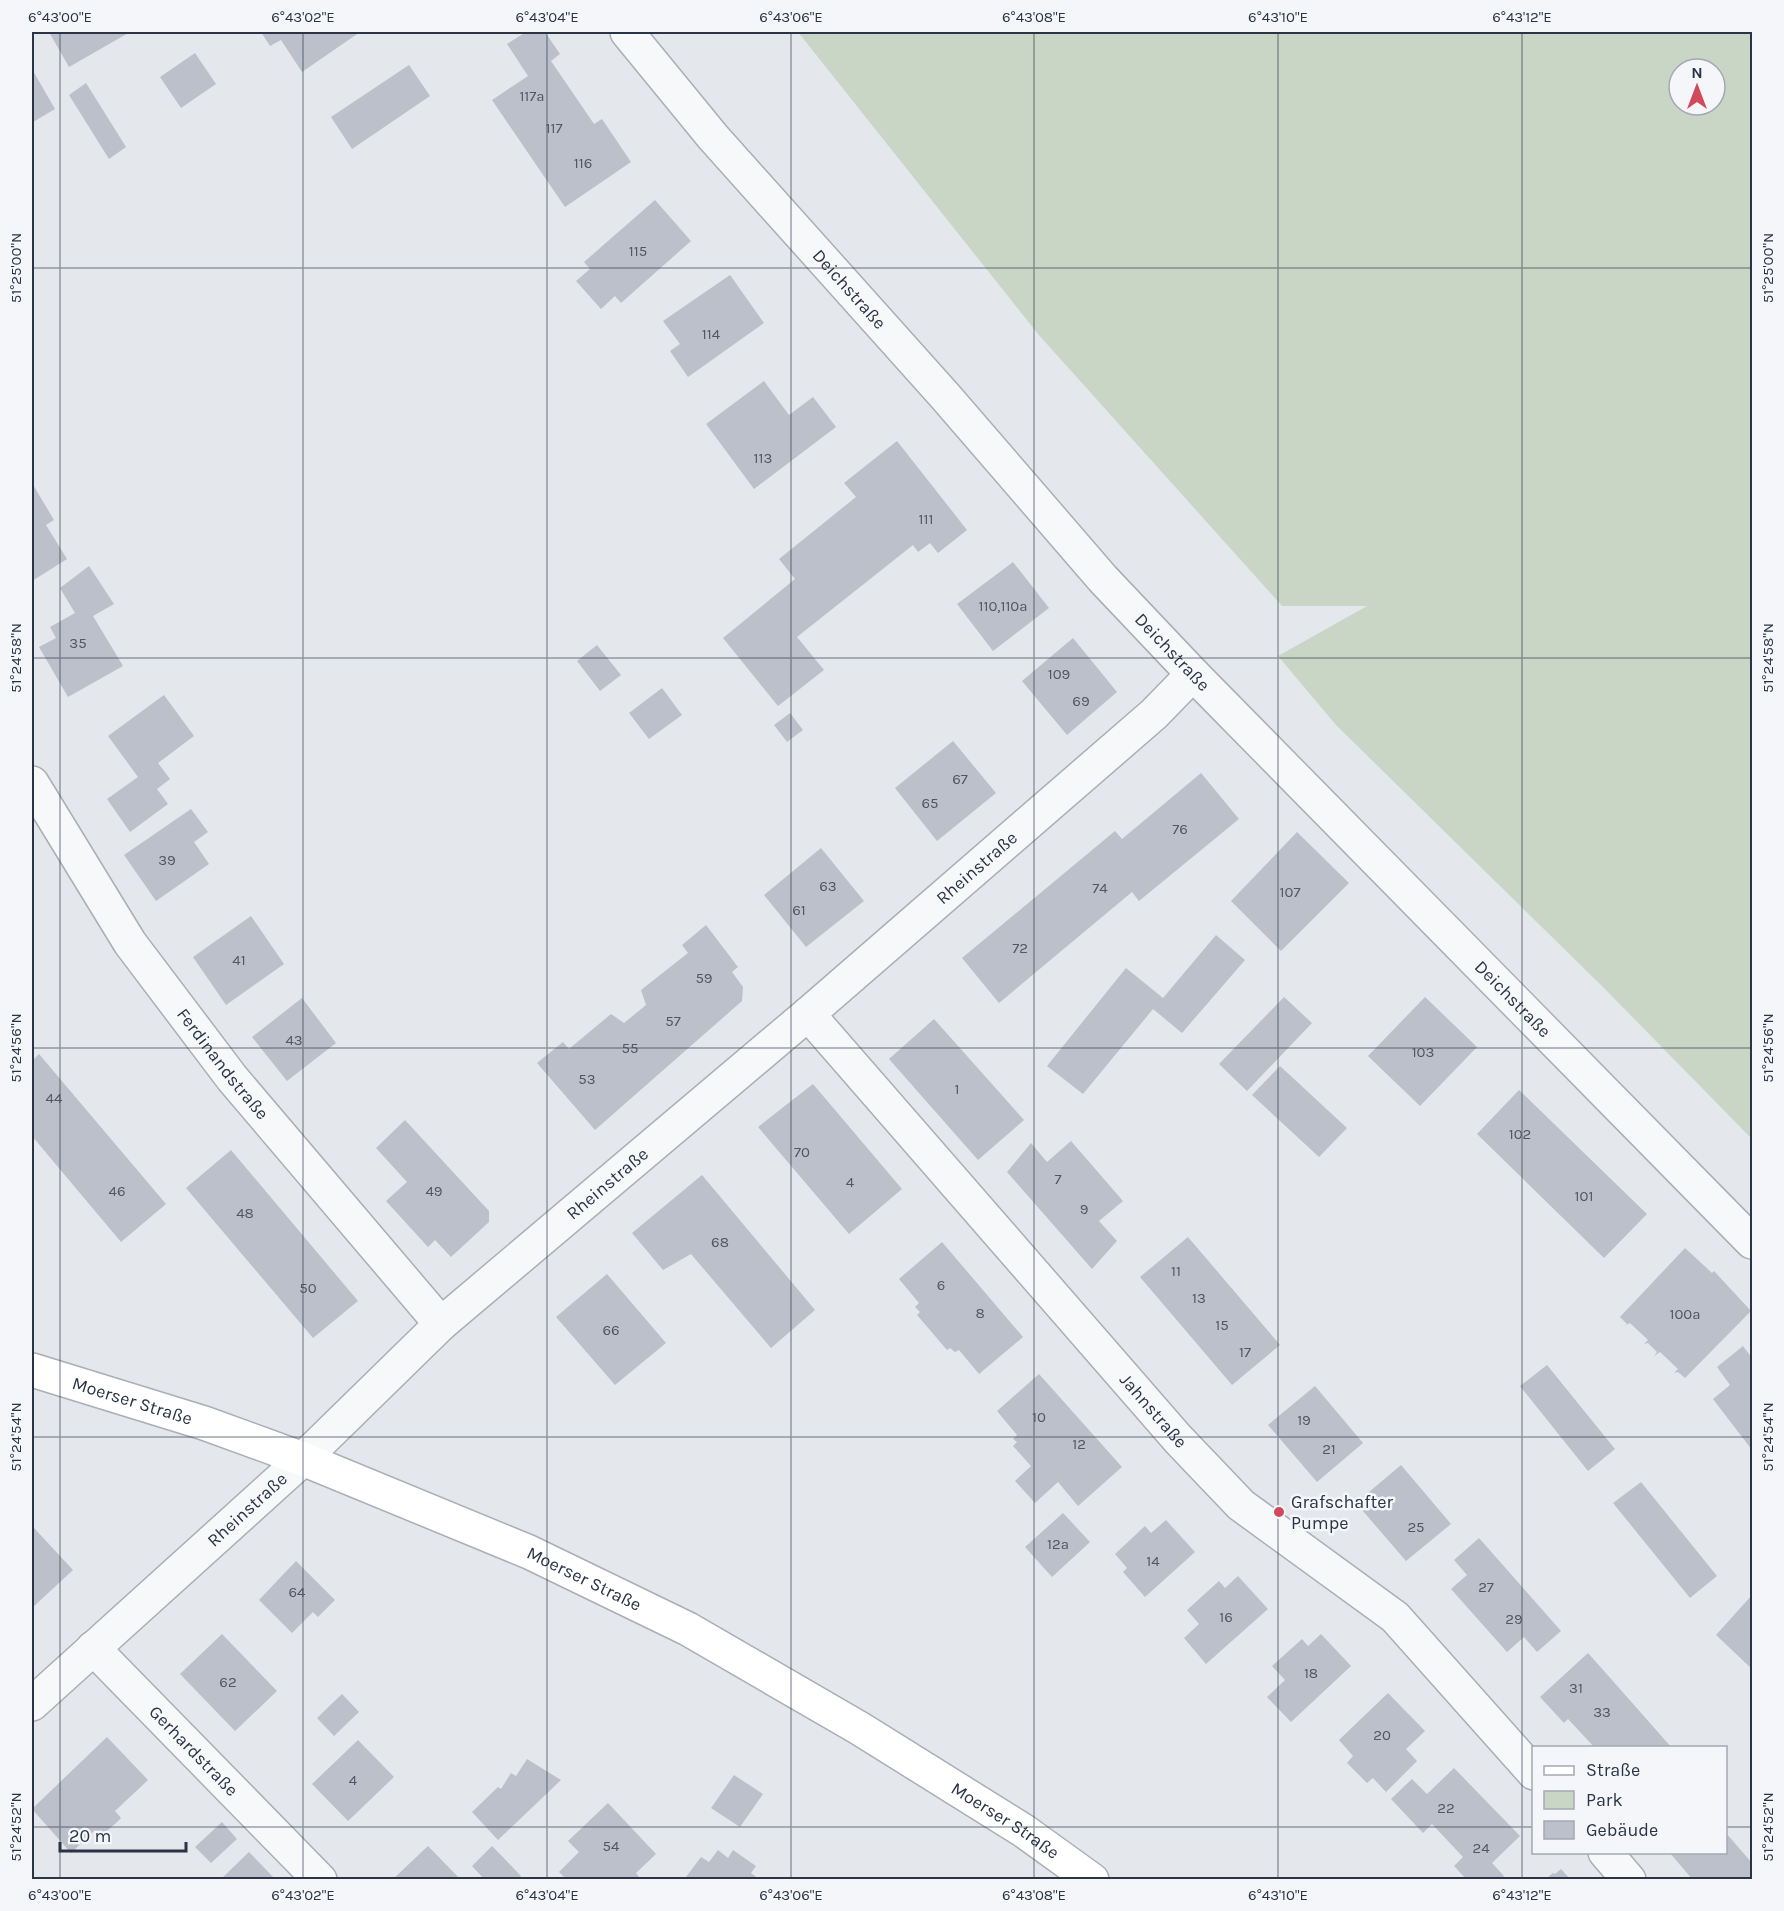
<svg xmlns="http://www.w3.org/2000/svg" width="1784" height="1911" font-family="Karla,sans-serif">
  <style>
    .green { fill: #c9d6c5; fill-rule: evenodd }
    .building { fill: #bbc0ca }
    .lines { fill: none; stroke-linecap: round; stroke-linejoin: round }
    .street-casing { stroke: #a9aeb7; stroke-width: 36 }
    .secondary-casing { stroke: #a9aeb7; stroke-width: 36 }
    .street { stroke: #f7f8fa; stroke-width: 33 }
    .secondary { stroke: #fff; stroke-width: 33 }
    .ticks { fill: none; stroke: #2b3445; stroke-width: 1.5; stroke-opacity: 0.45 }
    .poi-dot { fill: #d1495b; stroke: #f4f6f9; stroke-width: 2 }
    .labels { text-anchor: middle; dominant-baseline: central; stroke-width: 5; stroke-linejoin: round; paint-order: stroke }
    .number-label { font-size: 15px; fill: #4f5766 }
    .street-label { font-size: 18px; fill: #2b3445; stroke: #f4f6f9 }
    .poi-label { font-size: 18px; fill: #2b3445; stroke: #f4f6f9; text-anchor: start }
    .neatline { fill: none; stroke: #2b3445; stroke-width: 2 }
    .ticks-label { font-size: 15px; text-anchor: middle; fill: #2b3445 }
  </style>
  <rect width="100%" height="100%" fill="#e4e7ec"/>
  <!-- green -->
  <path class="green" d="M 798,32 L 1752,32 L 1752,1139 L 1604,988 L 1336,725 L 1278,656 L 1367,606 L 1282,606 L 1038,334 ZM 1679,69 L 1715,69 L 1715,105 L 1679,105 Z"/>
  <!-- building -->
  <path class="building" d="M 49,32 L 130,32 L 69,67 Z
    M 261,32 L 360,32 L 302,72 L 281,40 L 270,46 Z
    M 526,32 L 545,32 L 560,54 L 551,61 L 594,124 L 602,119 L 631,162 L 565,207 L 492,100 L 528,76 L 507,44 Z
    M 195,53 L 216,84 L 181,108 L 160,77 Z
    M 409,65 L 430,96 L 352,149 L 331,117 Z
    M 32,69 L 55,109 L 33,122 L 32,119 Z
    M 86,83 L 126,147 L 109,159 L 69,95 Z
    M 655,200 L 691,241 L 621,303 L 615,296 L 601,309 L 576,281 L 590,269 L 584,262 Z
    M 730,275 L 764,323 L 688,377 L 670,351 L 680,344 L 663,321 Z
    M 764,381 L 789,415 L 813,397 L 836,427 L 754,489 L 706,424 Z
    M 897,441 L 967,530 L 938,553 L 930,543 L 918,552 L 913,545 L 797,637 L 824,670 L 778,706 L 723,638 L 795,579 L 779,559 L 856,497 L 844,483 Z
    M 32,483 L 54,520 L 46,525 L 67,559 L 32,581 Z
    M 1013,562 L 1049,608 L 993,651 L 957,604 Z
    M 89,566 L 114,604 L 93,616 L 123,666 L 68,697 L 39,647 L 56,638 L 50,627 L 75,613 L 60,588 Z
    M 1073,638 L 1117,692 L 1067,735 L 1022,681 Z
    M 597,645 L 621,675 L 600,691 L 577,661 Z
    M 662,688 L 682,715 L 649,739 L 629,713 Z
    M 164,695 L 194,736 L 158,763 L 170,779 L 157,789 L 168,804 L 130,832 L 107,799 L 138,777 L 108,736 Z
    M 790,713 L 803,730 L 787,742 L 774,725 Z
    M 953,741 L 996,793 L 937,841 L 895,788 Z
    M 1201,773 L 1239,819 L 1139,901 L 1132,892 L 999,1003 L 962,958 L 1115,831 L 1122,839 Z
    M 191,809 L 208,832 L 194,842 L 209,864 L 156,901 L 124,855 Z
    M 1297,832 L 1349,883 L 1281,951 L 1231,901 Z
    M 821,848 L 864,901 L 806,947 L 764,895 Z
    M 251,916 L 284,964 L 226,1005 L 193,957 Z
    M 706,925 L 738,967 L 732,972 L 743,987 L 742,1001 L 595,1130 L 537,1063 L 563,1042 L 569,1049 L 611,1014 L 624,1023 L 646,1005 L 641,990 L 688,953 L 682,945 Z
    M 1216,935 L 1245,960 L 1182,1033 L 1153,1009 L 1083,1094 L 1047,1066 L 1126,968 L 1163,998 Z
    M 1284,997 L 1312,1023 L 1247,1091 L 1219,1064 Z
    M 1425,997 L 1477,1047 L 1420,1106 L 1368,1056 Z
    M 302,998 L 336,1043 L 287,1081 L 252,1037 Z
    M 934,1019 L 1024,1120 L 978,1160 L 889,1059 Z
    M 39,1054 L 166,1204 L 121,1242 L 32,1136 L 32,1061 Z
    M 1280,1066 L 1347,1128 L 1319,1157 L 1252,1095 Z
    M 813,1084 L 902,1189 L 849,1234 L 758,1127 Z
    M 1519,1090 L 1647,1214 L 1604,1258 L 1477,1134 Z
    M 405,1120 L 489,1211 L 489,1222 L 451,1257 L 435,1240 L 428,1247 L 386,1201 L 407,1182 L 376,1148 Z
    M 1071,1141 L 1123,1201 L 1099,1221 L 1117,1241 L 1092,1269 L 1007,1172 L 1031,1143 L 1047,1162 Z
    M 231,1150 L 358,1301 L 313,1338 L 186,1188 Z
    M 702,1175 L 815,1310 L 771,1348 L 691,1254 L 663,1270 L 632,1233 Z
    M 1188,1237 L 1280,1345 L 1232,1385 L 1140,1277 Z
    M 942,1242 L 1023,1337 L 979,1374 L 959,1350 L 955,1352 L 950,1348 L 947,1350 L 917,1315 L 920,1312 L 915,1307 L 919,1303 L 899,1279 Z
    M 1685,1248 L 1712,1273 L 1714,1271 L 1751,1311 L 1685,1378 L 1678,1372 L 1674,1373 L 1678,1369 L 1660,1352 L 1654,1356 L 1657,1352 L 1648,1343 L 1644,1344 L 1648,1340 L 1630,1323 L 1624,1326 L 1627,1324 L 1620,1317 Z
    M 607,1274 L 666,1343 L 615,1385 L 556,1317 Z
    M 1743,1346 L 1752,1358 L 1752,1450 L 1713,1399 L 1730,1385 L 1717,1367 Z
    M 1547,1365 L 1615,1449 L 1588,1471 L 1520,1386 Z
    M 1039,1374 L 1122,1467 L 1078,1506 L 1058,1482 L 1035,1503 L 1015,1481 L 1031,1466 L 1013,1446 L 1017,1442 L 1013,1439 L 1017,1435 L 997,1411 Z
    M 1315,1386 L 1363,1443 L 1317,1482 L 1268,1425 Z
    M 1401,1465 L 1451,1524 L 1406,1561 L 1356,1503 Z
    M 1641,1482 L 1717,1576 L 1690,1598 L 1613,1503 Z
    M 1063,1513 L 1090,1542 L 1052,1577 L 1025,1547 Z
    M 1166,1520 L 1195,1552 L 1145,1597 L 1123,1572 L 1127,1568 L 1115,1554 L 1145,1526 L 1151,1533 Z
    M 34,1528 L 73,1570 L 32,1608 L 32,1531 Z
    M 1479,1538 L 1561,1631 L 1537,1652 L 1524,1637 L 1507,1652 L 1451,1589 L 1467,1575 L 1454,1560 Z
    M 296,1561 L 335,1600 L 318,1617 L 313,1612 L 292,1633 L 259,1600 Z
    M 1238,1576 L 1268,1609 L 1206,1664 L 1184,1638 L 1199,1624 L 1187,1610 L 1219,1581 L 1225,1588 Z
    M 1752,1595 L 1752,1669 L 1716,1635 Z
    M 222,1634 L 277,1691 L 235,1731 L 180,1674 Z
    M 1321,1634 L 1351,1666 L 1291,1722 L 1267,1697 L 1285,1680 L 1272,1666 L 1302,1639 L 1308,1646 Z
    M 1588,1653 L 1612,1680 L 1672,1748 L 1595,1748 L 1568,1719 L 1564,1723 L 1540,1697 Z
    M 1388,1693 L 1425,1731 L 1406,1749 L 1417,1761 L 1386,1792 L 1373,1778 L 1367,1783 L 1347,1763 L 1353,1756 L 1339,1740 Z
    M 342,1694 L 359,1712 L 334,1736 L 317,1718 Z
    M 107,1737 L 148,1780 L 115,1811 L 121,1818 L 116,1823 L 100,1837 L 94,1831 L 71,1853 L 32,1809 Z
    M 358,1740 L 394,1777 L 348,1821 L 312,1784 Z
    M 527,1759 L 561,1780 L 498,1840 L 472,1812 L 498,1787 L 501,1789 L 511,1773 L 516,1776 Z
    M 1454,1768 L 1520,1836 L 1492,1863 L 1504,1876 L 1500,1880 L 1467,1880 L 1454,1866 L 1463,1857 L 1432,1824 L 1423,1833 L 1391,1799 L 1412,1779 L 1427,1794 Z
    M 734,1775 L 763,1794 L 740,1827 L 711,1808 Z
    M 608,1803 L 656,1854 L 636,1873 L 640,1878 L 638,1880 L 562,1880 L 564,1877 L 559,1872 L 579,1852 L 568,1841 Z
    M 222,1822 L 237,1839 L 211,1863 L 195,1847 Z
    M 1726,1833 L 1752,1863 L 1752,1880 L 1693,1880 L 1669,1852 L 1726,1852 Z
    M 428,1846 L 461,1880 L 392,1880 Z
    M 492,1846 L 521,1876 L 517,1880 L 485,1880 L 472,1866 Z
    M 718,1850 L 728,1858 L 733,1850 L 756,1866 L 751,1873 L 760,1880 L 690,1880 L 686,1877 L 701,1857 L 709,1862 Z
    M 249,1852 L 276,1880 L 220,1880 Z
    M 1561,1869 L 1571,1880 L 1545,1880 L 1553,1873 L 1555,1874 Z"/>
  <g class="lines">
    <defs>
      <g id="street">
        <path id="s1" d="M 627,32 L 713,137 L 945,396 L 1103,579 L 1193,674 L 1752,1242"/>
        <path id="s2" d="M 32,783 L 130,943 L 232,1078 L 441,1324"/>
        <path id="s3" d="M 808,1014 L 1178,1439 L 1241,1505 L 1395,1617 L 1534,1773"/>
        <path id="s4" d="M 93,1648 L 320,1880"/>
        <path id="s5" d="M 32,1704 L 303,1459 L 441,1324 L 808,1014 L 1154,714 L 1193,674"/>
        <path d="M 1605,1852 L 1629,1880"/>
      </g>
      <g id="secondary">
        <path id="s6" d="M 32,1370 L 204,1423 L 303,1459 L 529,1552 L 688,1629 L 859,1728 L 1024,1831 L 1092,1880"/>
      </g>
    </defs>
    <!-- street casing -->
    <use href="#street" class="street-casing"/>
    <!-- secondary casing -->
    <use href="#secondary" class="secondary-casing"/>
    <!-- street -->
    <use href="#street" class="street"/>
    <!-- secondary -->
    <use href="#secondary" class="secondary"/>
  </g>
  <!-- ticks -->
  <path class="ticks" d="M 60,32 L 60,1880M 303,32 L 303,1880M 547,32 L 547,1880M 791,32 L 791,1880M 1034,32 L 1034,1880M 1278,32 L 1278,1880M 1522,32 L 1522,1880M 32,268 L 1752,268M 32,658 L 1752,658M 32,1048 L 1752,1048M 32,1437 L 1752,1437M 32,1827 L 1534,1827M 1726,1827 L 1752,1827"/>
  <!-- markers -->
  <circle class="poi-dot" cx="1279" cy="1512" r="6"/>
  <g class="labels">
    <!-- number labels -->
    <g class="number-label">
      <text x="532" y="96">117a</text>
      <text x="554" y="128">117</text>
      <text x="583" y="163">116</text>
      <text x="638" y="251">115</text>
      <text x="711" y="334">114</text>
      <text x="763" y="458">113</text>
      <text x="926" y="519">111</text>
      <text x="1003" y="606">110,110a</text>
      <text x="78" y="643">35</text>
      <text x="1059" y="674">109</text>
      <text x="1081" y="701">69</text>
      <text x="960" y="779">67</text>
      <text x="930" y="803">65</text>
      <text x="1180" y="829">76</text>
      <text x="167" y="860">39</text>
      <text x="828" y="886">63</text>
      <text x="1100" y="888">74</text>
      <text x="1290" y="892">107</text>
      <text x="799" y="910">61</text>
      <text x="1020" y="948">72</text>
      <text x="239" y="960">41</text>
      <text x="704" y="978">59</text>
      <text x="673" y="1021">57</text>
      <text x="294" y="1040">43</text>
      <text x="630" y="1048">55</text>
      <text x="1423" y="1052">103</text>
      <text x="587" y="1079">53</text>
      <text x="957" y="1089">1</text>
      <text x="54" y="1098">44</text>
      <text x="1520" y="1134">102</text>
      <text x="802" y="1152">70</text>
      <text x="1058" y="1179">7</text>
      <text x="850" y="1182">4</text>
      <text x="117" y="1191">46</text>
      <text x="434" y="1191">49</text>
      <text x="1584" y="1196">101</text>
      <text x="1084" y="1209">9</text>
      <text x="245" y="1213">48</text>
      <text x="720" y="1242">68</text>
      <text x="1176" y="1271">11</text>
      <text x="941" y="1285">6</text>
      <text x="308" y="1288">50</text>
      <text x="1199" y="1298">13</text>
      <text x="980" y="1313">8</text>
      <text x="1685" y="1314">100a</text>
      <text x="1222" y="1325">15</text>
      <text x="611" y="1330">66</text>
      <text x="1245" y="1352">17</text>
      <text x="1039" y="1417">10</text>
      <text x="1304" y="1420">19</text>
      <text x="1079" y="1444">12</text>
      <text x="1329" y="1449">21</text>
      <text x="1416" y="1527">25</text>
      <text x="1058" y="1544">12a</text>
      <text x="1153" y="1561">14</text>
      <text x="1486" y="1587">27</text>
      <text x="297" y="1592">64</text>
      <text x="1226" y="1617">16</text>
      <text x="1514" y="1619">29</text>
      <text x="1311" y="1673">18</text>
      <text x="228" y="1682">62</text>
      <text x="1576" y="1688">31</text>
      <text x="1602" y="1712">33</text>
      <text x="1382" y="1735">20</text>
      <text x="353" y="1780">4</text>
      <text x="1446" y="1808">22</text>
      <text x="611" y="1846">54</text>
      <text x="1481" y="1848">24</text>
    </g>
    <!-- street labels -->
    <g class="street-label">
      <text stroke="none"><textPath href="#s1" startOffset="340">Deichstraße</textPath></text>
      <text stroke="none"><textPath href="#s1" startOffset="826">Deichstraße</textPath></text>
      <text stroke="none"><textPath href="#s5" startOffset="1262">Rheinstraße</textPath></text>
      <text stroke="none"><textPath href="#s1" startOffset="1312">Deichstraße</textPath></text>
      <text stroke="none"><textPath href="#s2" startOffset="340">Ferdinandstraße</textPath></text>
      <text stroke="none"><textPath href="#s5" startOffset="776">Rheinstraße</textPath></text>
      <text stroke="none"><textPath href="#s6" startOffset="105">Moerser Straße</textPath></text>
      <text stroke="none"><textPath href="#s3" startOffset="526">Jahnstraße</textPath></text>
      <text stroke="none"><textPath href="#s5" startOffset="290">Rheinstraße</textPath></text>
      <text stroke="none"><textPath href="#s6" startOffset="591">Moerser Straße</textPath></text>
      <text stroke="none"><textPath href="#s4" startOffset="144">Gerhardstraße</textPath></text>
      <text stroke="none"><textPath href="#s6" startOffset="1077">Moerser Straße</textPath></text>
    </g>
    <!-- poi labels -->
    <g class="poi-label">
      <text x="1291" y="1502">Grafschafter<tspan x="1291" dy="21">Pumpe</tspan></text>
    </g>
  </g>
  <!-- border -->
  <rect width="1784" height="1911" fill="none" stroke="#f4f6f9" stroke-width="66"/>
  <!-- legend -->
  <rect x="1532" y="1746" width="195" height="108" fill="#f4f6f9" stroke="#a4a8b1" stroke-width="1.5"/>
  <rect x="1544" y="1766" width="30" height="9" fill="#ffffff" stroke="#a4a8b1" stroke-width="1.5"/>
  <text x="1586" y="1776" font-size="18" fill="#2b3445">Straße</text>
  <rect x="1544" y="1791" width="30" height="18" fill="#c9d6c5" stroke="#a4a8b1" stroke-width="1.5"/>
  <text x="1586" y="1806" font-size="18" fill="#2b3445">Park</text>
  <rect x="1544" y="1821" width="30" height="18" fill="#bbc0ca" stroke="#a4a8b1" stroke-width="1.5"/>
  <text x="1586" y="1836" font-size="18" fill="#2b3445">Gebäude</text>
  <!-- north arrow -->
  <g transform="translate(1697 87)"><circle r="28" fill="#f4f6f9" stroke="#a4a8b1" stroke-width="1.5"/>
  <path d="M0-4.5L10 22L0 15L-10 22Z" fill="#d1495b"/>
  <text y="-9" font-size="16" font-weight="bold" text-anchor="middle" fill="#2b3445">N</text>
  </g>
  <!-- scale -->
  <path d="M60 1842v9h126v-9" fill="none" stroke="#2b3445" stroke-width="3"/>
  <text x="69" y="1842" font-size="18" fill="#2b3445" stroke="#f4f6f9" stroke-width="4.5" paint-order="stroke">20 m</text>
  <rect x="33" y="33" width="1718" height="1845" class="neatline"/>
  <g class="ticks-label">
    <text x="60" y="22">6°43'00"E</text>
    <text x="303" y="22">6°43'02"E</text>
    <text x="547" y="22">6°43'04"E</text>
    <text x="791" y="22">6°43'06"E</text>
    <text x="1034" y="22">6°43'08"E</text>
    <text x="1278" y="22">6°43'10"E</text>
    <text x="1522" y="22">6°43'12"E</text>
    <text transform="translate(16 268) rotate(-90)" y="5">51°25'00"N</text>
    <text transform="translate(1768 268) rotate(-90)" y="5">51°25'00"N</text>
    <text transform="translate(16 658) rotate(-90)" y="5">51°24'58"N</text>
    <text transform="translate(1768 658) rotate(-90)" y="5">51°24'58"N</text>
    <text transform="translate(16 1048) rotate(-90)" y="5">51°24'56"N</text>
    <text transform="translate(1768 1048) rotate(-90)" y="5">51°24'56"N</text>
    <text transform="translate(16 1437) rotate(-90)" y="5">51°24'54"N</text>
    <text transform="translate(1768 1437) rotate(-90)" y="5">51°24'54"N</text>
    <text transform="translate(16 1827) rotate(-90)" y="5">51°24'52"N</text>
    <text transform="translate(1768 1827) rotate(-90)" y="5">51°24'52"N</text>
    <text x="60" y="1900">6°43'00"E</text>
    <text x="303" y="1900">6°43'02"E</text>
    <text x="547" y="1900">6°43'04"E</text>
    <text x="791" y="1900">6°43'06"E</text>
    <text x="1034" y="1900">6°43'08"E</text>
    <text x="1278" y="1900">6°43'10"E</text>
    <text x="1522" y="1900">6°43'12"E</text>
  </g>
</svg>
